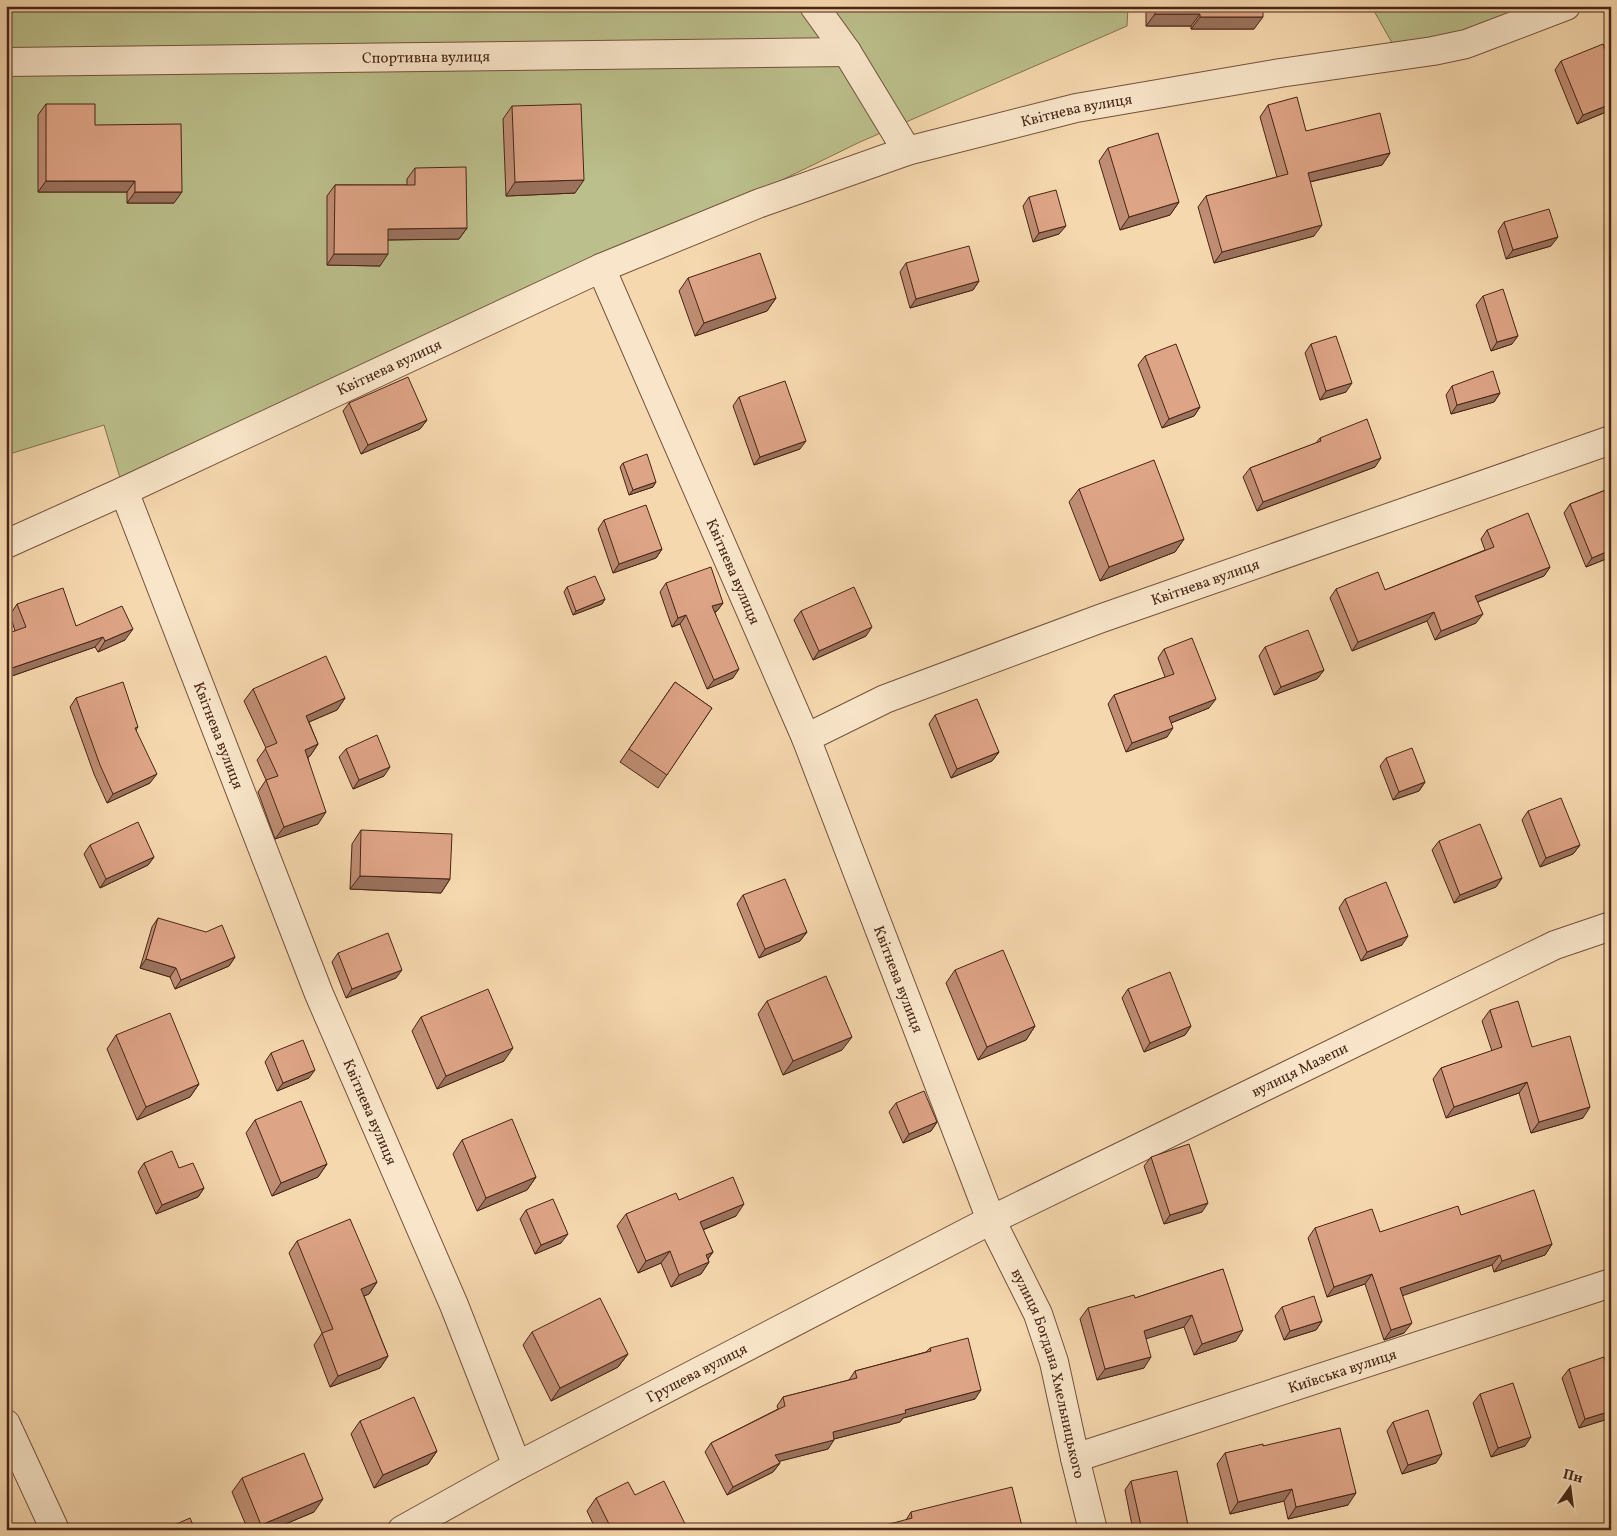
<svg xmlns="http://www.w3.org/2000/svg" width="1617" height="1536" font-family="Vollkorn,serif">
  <rect width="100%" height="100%" fill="#f6d8ae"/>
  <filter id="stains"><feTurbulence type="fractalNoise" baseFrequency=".004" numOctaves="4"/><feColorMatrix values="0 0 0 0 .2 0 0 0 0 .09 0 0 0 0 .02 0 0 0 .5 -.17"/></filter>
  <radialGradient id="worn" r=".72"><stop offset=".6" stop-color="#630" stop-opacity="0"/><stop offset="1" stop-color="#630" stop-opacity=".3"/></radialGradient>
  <g fill="#bbbf8b" stroke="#827250">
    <polygon points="6,6 1128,6 1127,26 860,142 601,268 124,491 104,425 6,455"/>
    <polygon points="1346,6 1566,6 1400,57 1374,11"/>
  </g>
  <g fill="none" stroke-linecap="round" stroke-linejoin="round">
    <defs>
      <g id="minor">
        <polyline points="814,6 847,52 907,151"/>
        <path id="s1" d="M6,62l841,-10"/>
        <path id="s2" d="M601,268l205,470 185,482 47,94 16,48 21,96 18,72"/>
        <path id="s3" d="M124,491l195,503 135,311 63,161"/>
        <path id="s4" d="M6,544l118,-53 477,-223 159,-65 147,-52 169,-43 204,-35 153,-22 33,-7 100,-38"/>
        <path id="s5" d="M806,738l79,-39 217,-81 509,-178"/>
        <polyline points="6,1424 55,1530"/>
        <path id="s6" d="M1075,1458l536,-175"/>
        <path id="s7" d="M402,1530l115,-64 474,-246 564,-275 56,-19"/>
      </g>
    </defs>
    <use href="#minor" stroke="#74523c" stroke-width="30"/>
    <use href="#minor" stroke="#f9e6ca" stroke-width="28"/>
  </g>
  <g fill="#bf8d73" stroke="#482516">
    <polygon points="1146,6 1263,6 1254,29 1191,29 1191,26 1146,26"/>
    <polygon points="1561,61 1611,110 1577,124 1555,70"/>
    <polygon points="46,104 95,125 174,203 127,203 127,192 38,192 38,115"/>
    <polygon points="1268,105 1306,131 1390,153 1382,165 1310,182 1314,236 1214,263 1198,207 1206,196 1277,177 1260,117"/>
    <polygon points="512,106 575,193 506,196 503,119"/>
    <polygon points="1108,148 1179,202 1170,215 1120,230 1099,161"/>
    <polygon points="415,168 467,228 459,239 388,240 380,266 327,265 327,196 335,185 407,185 407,179"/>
    <polygon points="1029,197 1059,234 1033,242 1023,206"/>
    <polygon points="1504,222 1551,246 1506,259 1498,231"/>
    <polygon points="906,263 979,281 973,290 910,308 900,272"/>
    <polygon points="688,278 776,298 767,311 695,336 679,291"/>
    <polygon points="1483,296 1512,344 1491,351 1476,305"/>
    <polygon points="1311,344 1346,392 1320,400 1305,353"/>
    <polygon points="1145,356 1200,407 1194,416 1162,428 1138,365"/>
    <polygon points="1452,386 1500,393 1494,402 1451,414 1446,395"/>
    <polygon points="739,397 800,449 754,465 733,406"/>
    <polygon points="349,403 427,420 420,429 361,454 343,411"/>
    <polygon points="1320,438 1375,467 1257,511 1243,477 1250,468 1316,443"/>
    <polygon points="623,463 653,487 629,495 620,467"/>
    <polygon points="1611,488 1611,557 1586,567 1564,513 1570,504"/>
    <polygon points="1079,489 1184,539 1175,552 1100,581 1069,502"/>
    <polygon points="604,520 662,549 656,558 613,573 598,529"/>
    <polygon points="1487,530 1550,567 1544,576 1478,602 1476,623 1435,640 1427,621 1352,651 1330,598 1336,589 1385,590 1485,550 1481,539"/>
    <polygon points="666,583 723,603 717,611 715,612 733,678 707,689 680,624 672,627 660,592"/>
    <polygon points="567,587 605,599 602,604 573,615 564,592"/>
    <polygon points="17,604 76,626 125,640 98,652 95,647 6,678 6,634 15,631 10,615"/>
    <polygon points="801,611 866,636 813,660 794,620"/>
    <polygon points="1265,647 1324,670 1317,679 1274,695 1259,656"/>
    <polygon points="1164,649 1209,708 1171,723 1167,737 1126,752 1108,704 1114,695 1165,677 1158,658"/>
    <polygon points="675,682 712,708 658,788 620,762"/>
    <polygon points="253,689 345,698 337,710 309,722 318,744 310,756 308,757 318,824 275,839 258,792 266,780 257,760 266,748 244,701"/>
    <polygon points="76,698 138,727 136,730 150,783 107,803 94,774 70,707"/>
    <polygon points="935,715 999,752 992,761 951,778 929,724"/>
    <polygon points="346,749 384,776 353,789 339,757"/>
    <polygon points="1386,758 1425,782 1419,791 1393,800 1380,766"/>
    <polygon points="1528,811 1580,845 1573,854 1540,867 1522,820"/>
    <polygon points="361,830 450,879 441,893 350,889 352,844"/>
    <polygon points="1439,841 1502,878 1496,887 1454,903 1432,850"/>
    <polygon points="90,845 154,857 148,865 100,888 84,854"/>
    <polygon points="743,895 807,932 800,941 759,958 737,904"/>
    <polygon points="1345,899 1402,945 1361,961 1339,908"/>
    <polygon points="158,918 235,957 229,966 175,989 170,977 140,968 152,927"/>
    <polygon points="338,953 396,978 346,998 332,962"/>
    <polygon points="955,970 1035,1026 1026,1040 978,1060 946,983"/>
    <polygon points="1128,989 1191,1026 1185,1035 1144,1052 1122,998"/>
    <polygon points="767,1001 842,1050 783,1075 758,1014"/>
    <polygon points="1490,1010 1532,1047 1583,1118 1531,1133 1519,1093 1446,1118 1433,1079 1441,1068 1492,1051 1482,1021"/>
    <polygon points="421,1017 504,1061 437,1089 412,1031"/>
    <polygon points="116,1035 199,1084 190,1097 137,1120 107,1049"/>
    <polygon points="271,1053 309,1078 277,1091 265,1062"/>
    <polygon points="896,1103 937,1122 931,1131 903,1143 889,1112"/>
    <polygon points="255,1120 327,1164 318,1177 272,1196 246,1133"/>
    <polygon points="462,1140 536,1177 527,1190 477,1211 453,1154"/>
    <polygon points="1151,1157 1202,1212 1164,1224 1144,1166"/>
    <polygon points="144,1163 179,1168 204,1188 198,1197 156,1214 138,1172"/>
    <polygon points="679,1200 736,1216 703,1230 713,1252 708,1259 709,1262 701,1274 671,1287 661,1263 638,1273 617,1226 626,1214"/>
    <polygon points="526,1210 561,1243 535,1254 520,1219"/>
    <polygon points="1461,1215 1552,1244 1545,1255 1494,1272 1492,1265 1402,1295 1404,1333 1384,1340 1365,1284 1327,1297 1308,1238 1315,1228 1380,1232"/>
    <polygon points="297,1241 377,1282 369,1294 364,1296 388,1356 380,1368 330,1387 314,1345 322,1333 289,1253"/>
    <polygon points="1223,1269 1236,1341 1194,1355 1184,1327 1146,1338 1144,1368 1097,1380 1080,1319 1088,1308 1135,1298"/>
    <polygon points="1282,1307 1322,1321 1316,1330 1284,1340 1275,1316"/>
    <polygon points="532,1332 628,1354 618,1367 551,1401 523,1345"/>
    <polygon points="930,1348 975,1399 903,1418 900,1422 834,1439 828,1449 779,1461 780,1463 773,1472 727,1495 705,1452 711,1443 778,1409 777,1406 783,1397 849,1380 855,1371 926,1352"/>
    <polygon points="1569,1369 1611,1378 1611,1418 1579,1428 1562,1378"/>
    <polygon points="1480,1394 1525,1446 1491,1457 1473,1403"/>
    <polygon points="360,1421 437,1451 428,1464 374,1488 351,1434"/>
    <polygon points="1393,1422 1436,1463 1402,1474 1387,1431"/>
    <polygon points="1263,1446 1348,1505 1288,1519 1284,1501 1230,1514 1217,1464 1225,1453"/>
    <polygon points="242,1478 314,1512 271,1530 248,1530 232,1492"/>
    <polygon points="1131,1481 1189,1530 1133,1530 1125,1490"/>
    <polygon points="635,1495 688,1530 596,1530 587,1511 596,1498"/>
    <polygon points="911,1512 1023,1530 906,1520"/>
  </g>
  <g fill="#9b735e" stroke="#482516">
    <polygon points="1351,6 1393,6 1350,7"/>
    <polygon points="1155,14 1200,14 1191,26 1146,26"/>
    <polygon points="1200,17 1263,17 1254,29 1191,29"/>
    <polygon points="1611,104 1611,110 1577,124 1583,115"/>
    <polygon points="1390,153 1382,165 1300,184 1308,173"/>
    <polygon points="584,180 575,193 506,196 515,182"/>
    <polygon points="46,181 135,181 127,192 38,192"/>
    <polygon points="135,192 182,192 174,203 127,203"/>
    <polygon points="1179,202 1170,215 1120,230 1129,217"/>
    <polygon points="1322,225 1314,236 1214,263 1222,252"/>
    <polygon points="1066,226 1059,234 1033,242 1039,233"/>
    <polygon points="467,228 459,239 380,240 388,229"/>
    <polygon points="1558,237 1551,246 1506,259 1513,250"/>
    <polygon points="334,254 388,254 380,266 327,265"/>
    <polygon points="979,281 973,290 910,308 916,299"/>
    <polygon points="776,298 767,311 695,336 704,323"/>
    <polygon points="1518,336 1512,344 1491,351 1497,342"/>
    <polygon points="1352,383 1346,392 1320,400 1326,391"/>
    <polygon points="1500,393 1494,402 1451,414 1457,405"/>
    <polygon points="1200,407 1194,416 1162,428 1169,419"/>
    <polygon points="427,420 420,429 361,454 368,445"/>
    <polygon points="806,441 800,449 754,465 760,457"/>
    <polygon points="1381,458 1375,467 1257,511 1263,502"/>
    <polygon points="656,482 653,487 629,495 633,490"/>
    <polygon points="1184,539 1175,552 1100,581 1109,567"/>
    <polygon points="662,549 656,558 613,573 619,564"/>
    <polygon points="1611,550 1611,557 1586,567 1592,558"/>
    <polygon points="1550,567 1544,576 1469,605 1475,596"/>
    <polygon points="605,599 602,604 573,615 576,611"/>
    <polygon points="723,603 717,611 706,615 712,606"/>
    <polygon points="1434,612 1427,621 1352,651 1358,642"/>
    <polygon points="1483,614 1476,623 1435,640 1441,631"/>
    <polygon points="686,615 680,624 672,627 678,618"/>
    <polygon points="872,627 866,636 813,660 819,651"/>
    <polygon points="133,629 125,640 98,652 105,641"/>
    <polygon points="103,637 95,647 6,678 6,670"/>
    <polygon points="739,669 733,678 707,689 714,680"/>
    <polygon points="1324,670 1317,679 1274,695 1281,687"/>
    <polygon points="345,698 337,710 297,727 306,716"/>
    <polygon points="1216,699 1209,708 1163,726 1169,717"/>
    <polygon points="12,707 6,715 6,709"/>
    <polygon points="1173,728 1167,737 1126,752 1132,743"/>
    <polygon points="318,744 310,756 297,762 305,750"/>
    <polygon points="999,752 992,761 951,778 957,769"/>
    <polygon points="390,767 384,776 353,789 359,780"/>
    <polygon points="157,774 150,783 107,803 113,794"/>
    <polygon points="1425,782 1419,791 1393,800 1399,792"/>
    <polygon points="326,812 318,824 275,839 284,827"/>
    <polygon points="1580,845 1573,854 1540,867 1546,858"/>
    <polygon points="154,857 148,865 100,888 106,879"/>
    <polygon points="360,876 450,879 441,893 350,889"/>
    <polygon points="1502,878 1496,887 1454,903 1460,895"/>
    <polygon points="807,932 800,941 759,958 765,949"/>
    <polygon points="1408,936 1402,945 1361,961 1367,952"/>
    <polygon points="235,957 229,966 175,989 181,980"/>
    <polygon points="146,959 176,968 170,977 140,968"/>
    <polygon points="402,970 396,978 346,998 352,989"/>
    <polygon points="1035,1026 1026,1040 978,1060 987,1047"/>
    <polygon points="1191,1026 1185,1035 1144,1052 1150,1043"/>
    <polygon points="852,1037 842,1050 783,1075 793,1061"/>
    <polygon points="513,1048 504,1061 437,1089 446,1076"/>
    <polygon points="315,1070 309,1078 277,1091 283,1083"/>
    <polygon points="1527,1082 1519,1093 1446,1118 1454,1107"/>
    <polygon points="199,1084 190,1097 137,1120 146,1107"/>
    <polygon points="1590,1107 1583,1118 1531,1133 1539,1122"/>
    <polygon points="937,1122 931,1131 903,1143 909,1134"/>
    <polygon points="327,1164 318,1177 272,1196 281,1183"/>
    <polygon points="536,1177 527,1190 477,1211 486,1198"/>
    <polygon points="204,1188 198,1197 156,1214 162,1205"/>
    <polygon points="1208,1203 1202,1212 1164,1224 1170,1215"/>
    <polygon points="744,1204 736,1216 692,1234 700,1222"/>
    <polygon points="568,1234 561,1243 535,1254 541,1245"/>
    <polygon points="1552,1244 1545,1255 1494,1272 1502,1261"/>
    <polygon points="670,1251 661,1263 638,1273 646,1261"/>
    <polygon points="713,1252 704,1264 709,1262 701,1274 671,1287 679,1275 706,1255"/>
    <polygon points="1500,1255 1492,1265 1393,1299 1400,1288"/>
    <polygon points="1372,1274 1365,1284 1327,1297 1334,1287"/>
    <polygon points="377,1282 369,1294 353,1300 361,1289"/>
    <polygon points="1192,1315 1184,1327 1136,1342 1144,1331"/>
    <polygon points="1322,1321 1316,1330 1284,1340 1290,1331"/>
    <polygon points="1412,1323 1404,1333 1384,1340 1391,1330"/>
    <polygon points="1243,1330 1236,1341 1194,1355 1202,1344"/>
    <polygon points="628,1354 618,1367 551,1401 560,1388"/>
    <polygon points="388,1356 380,1368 330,1387 338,1376"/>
    <polygon points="1151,1357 1144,1368 1097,1380 1105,1369"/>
    <polygon points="981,1390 975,1399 903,1418 900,1422 826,1441 833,1432 905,1410"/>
    <polygon points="1611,1411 1611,1418 1579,1428 1585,1419"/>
    <polygon points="1531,1437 1525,1446 1491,1457 1498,1448"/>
    <polygon points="834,1440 828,1449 769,1464 775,1455"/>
    <polygon points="437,1451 428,1464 374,1488 383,1475"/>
    <polygon points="1442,1454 1436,1463 1402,1474 1408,1465"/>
    <polygon points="780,1463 773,1472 727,1495 733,1487"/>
    <polygon points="1292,1489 1284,1501 1230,1514 1238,1502"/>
    <polygon points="1356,1493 1348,1505 1288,1519 1296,1507"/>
    <polygon points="323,1499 314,1512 271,1530 257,1530 261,1525"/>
  </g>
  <g fill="#dea486" stroke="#482516">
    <polygon points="1155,6 1263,6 1263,17 1200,17 1200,14 1155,14"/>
    <polygon points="1603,44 1611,64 1611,104 1583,115 1561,61"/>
    <polygon points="1297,97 1306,131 1380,113 1390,153 1308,173 1322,225 1222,252 1206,196 1288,174 1268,105"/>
    <polygon points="46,104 95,104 95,125 181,124 182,192 135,192 135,181 46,181"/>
    <polygon points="581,104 584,180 515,182 512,106"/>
    <polygon points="1158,133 1179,202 1129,217 1108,148"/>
    <polygon points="466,167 467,228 388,229 388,254 334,254 335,185 415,185 415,168"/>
    <polygon points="1056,190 1066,226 1039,233 1029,197"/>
    <polygon points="1549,209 1558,237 1513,250 1504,222"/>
    <polygon points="969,246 979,281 916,299 906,263"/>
    <polygon points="760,253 776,298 704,323 688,278"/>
    <polygon points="1503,289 1518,336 1497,342 1483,296"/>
    <polygon points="1336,336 1352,383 1326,391 1311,344"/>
    <polygon points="1176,344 1200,407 1169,419 1145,356"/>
    <polygon points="1493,371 1500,393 1457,405 1452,386"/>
    <polygon points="408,377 427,420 368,445 349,403"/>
    <polygon points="785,381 806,441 760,457 739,397"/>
    <polygon points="1367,419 1381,458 1263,502 1250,468 1321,441 1320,438"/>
    <polygon points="647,454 656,482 633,490 623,463"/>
    <polygon points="1154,460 1184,539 1109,567 1079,489"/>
    <polygon points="1611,488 1611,550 1592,558 1570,504"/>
    <polygon points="646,505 662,549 619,564 604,520"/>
    <polygon points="1528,513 1550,567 1475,596 1483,614 1441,631 1434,612 1358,642 1336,589 1378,572 1385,590 1494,547 1487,530"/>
    <polygon points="711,567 723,603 712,606 739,669 714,680 686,615 678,618 666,583"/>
    <polygon points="595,576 605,599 576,611 567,587"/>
    <polygon points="854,587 872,627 819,651 801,611"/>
    <polygon points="63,588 76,626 122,606 133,629 105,641 103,637 6,670 6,634 26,627 17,604"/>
    <polygon points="1308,630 1324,670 1281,687 1265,647"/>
    <polygon points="1192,638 1216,699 1169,717 1173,728 1132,743 1114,695 1174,674 1164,649"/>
    <polygon points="326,656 345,698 306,716 318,744 305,750 326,812 284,827 266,780 278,776 265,748 277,743 253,689"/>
    <polygon points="123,682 138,727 135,728 157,774 113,794 100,765 76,698"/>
    <polygon points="675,682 712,708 667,775 629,749"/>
    <polygon points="6,691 12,707 6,709"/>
    <polygon points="977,699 999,752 957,769 935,715"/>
    <polygon points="377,735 390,767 359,780 346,749"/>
    <polygon points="1412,748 1425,782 1399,792 1386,758"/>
    <polygon points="1561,798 1580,845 1546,858 1528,811"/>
    <polygon points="138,822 154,857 106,879 90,845"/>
    <polygon points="1480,824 1502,878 1460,895 1439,841"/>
    <polygon points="361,830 452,834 450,879 360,876"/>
    <polygon points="785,879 807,932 765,949 743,895"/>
    <polygon points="1386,882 1408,936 1367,952 1345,899"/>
    <polygon points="158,918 206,932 222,925 235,957 181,980 176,968 146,959"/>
    <polygon points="388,933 402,970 352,989 338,953"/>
    <polygon points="1003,950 1035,1026 987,1047 955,970"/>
    <polygon points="1170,972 1191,1026 1150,1043 1128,989"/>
    <polygon points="826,976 852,1037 793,1061 767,1001"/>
    <polygon points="488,989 513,1048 446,1076 421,1017"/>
    <polygon points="1518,1001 1532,1047 1570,1036 1590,1107 1539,1122 1527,1082 1454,1107 1441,1068 1502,1047 1490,1010"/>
    <polygon points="170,1013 199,1084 146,1107 116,1035"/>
    <polygon points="303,1040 315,1070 283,1083 271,1053"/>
    <polygon points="924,1091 937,1122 909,1134 896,1103"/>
    <polygon points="301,1101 327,1164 281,1183 255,1120"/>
    <polygon points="512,1119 536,1177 486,1198 462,1140"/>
    <polygon points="1189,1144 1208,1203 1170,1215 1151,1157"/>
    <polygon points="172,1151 179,1168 193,1163 204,1188 162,1205 144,1163"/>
    <polygon points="733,1177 744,1204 700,1222 713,1252 706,1255 709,1262 679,1275 670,1251 646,1261 626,1214 676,1193 679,1200"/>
    <polygon points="1534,1190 1552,1244 1502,1261 1500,1255 1400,1288 1412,1323 1391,1330 1372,1274 1334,1287 1315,1228 1372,1209 1380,1232 1458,1206 1461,1215"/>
    <polygon points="553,1199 568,1234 541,1245 526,1210"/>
    <polygon points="350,1219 377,1282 361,1289 388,1356 338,1376 322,1333 333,1329 297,1241"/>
    <polygon points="1223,1269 1243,1330 1202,1344 1192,1315 1144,1331 1151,1357 1105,1369 1088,1308 1134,1295 1135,1298"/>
    <polygon points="1314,1296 1322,1321 1290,1331 1282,1307"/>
    <polygon points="600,1298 628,1354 560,1388 532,1332"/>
    <polygon points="968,1338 981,1390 905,1410 906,1413 833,1432 834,1440 775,1455 780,1463 733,1487 711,1443 785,1406 783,1397 857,1378 855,1371 931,1351 930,1348"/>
    <polygon points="1604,1357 1611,1378 1611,1411 1585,1419 1569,1369"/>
    <polygon points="1513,1383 1531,1437 1498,1448 1480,1394"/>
    <polygon points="414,1397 437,1451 383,1475 360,1421"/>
    <polygon points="1428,1410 1442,1454 1408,1465 1393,1422"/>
    <polygon points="1340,1428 1356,1493 1296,1507 1292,1489 1238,1502 1225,1453 1263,1444 1263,1446"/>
    <polygon points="304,1453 323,1499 261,1525 242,1478"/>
    <polygon points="1177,1471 1189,1530 1142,1530 1131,1481"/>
    <polygon points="664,1481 688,1530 612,1530 596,1498 628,1482 635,1495"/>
    <polygon points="1012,1487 1023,1530 867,1530 912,1518 911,1512"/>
    <polygon points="190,1518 195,1530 163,1530"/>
  </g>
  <g text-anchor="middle" stroke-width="5" stroke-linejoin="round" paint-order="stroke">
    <g font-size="15" fill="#482516" stroke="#f9e6ca">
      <text dy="5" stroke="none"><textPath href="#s1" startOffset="420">Спортивна вулиця</textPath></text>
      <text dy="5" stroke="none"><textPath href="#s4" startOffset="1158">Квітнева вулиця</textPath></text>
      <text dy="5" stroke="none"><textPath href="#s4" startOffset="422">Квітнева вулиця</textPath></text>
      <text dy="5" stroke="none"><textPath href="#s2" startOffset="331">Квітнева вулиця</textPath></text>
      <text dy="5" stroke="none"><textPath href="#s5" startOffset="429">Квітнева вулиця</textPath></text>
      <text dy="5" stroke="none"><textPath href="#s3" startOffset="262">Квітнева вулиця</textPath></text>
      <text dy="5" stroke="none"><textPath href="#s2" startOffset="771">Квітнева вулиця</textPath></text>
      <text dy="5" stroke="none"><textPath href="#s7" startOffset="1009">вулиця Мазепи</textPath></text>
      <text dy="5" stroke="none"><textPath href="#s3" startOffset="668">Квітнева вулиця</textPath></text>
      <text dy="5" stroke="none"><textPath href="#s6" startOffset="281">Київська вулиця</textPath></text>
      <text dy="5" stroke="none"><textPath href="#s7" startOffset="334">Грушева вулиця</textPath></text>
      <text dy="5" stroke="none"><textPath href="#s2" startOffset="1194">вулиця Богдана Хмельницького</textPath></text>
    </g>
  </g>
  <rect width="1617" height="1536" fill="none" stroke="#f6d8ae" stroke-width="25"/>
  <rect x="8" y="8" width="1602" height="1521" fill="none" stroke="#482516" stroke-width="2.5"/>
  <rect x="12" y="12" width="1592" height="1511" fill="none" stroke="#482516"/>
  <g transform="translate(1570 1488) rotate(14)" stroke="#f9e6ca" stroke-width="4" paint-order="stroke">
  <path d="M0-4L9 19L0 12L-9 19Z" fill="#482516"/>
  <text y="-8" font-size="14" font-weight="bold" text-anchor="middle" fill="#482516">Пн</text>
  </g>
  <rect width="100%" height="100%" filter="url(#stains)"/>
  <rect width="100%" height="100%" fill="url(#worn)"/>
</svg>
